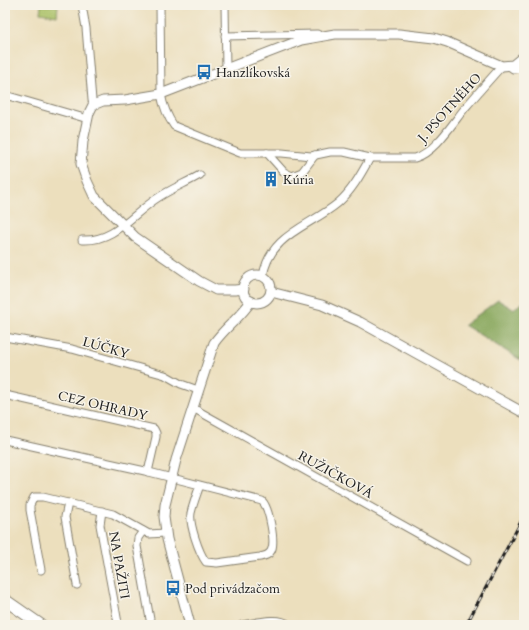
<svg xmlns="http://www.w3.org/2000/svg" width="529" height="630" font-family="Cardo,serif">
  <rect width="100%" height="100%" fill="#f7f3e8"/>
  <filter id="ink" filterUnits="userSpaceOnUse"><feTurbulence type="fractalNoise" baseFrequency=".025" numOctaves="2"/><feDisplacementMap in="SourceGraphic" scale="8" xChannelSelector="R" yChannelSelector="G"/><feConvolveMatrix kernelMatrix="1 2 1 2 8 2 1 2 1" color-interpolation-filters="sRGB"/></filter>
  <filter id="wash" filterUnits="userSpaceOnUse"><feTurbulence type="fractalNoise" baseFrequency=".012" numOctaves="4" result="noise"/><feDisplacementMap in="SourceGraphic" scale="16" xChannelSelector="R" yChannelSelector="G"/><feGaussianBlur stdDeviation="0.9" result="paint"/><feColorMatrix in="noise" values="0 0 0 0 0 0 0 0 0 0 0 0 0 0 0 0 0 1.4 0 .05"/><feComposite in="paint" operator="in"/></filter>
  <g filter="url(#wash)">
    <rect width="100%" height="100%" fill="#ecdfbd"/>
    <polygon fill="#a9c065" stroke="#626e40" points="41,5 58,5 57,16 40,13"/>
    <polygon fill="#86a65a" stroke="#51613b" points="498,300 513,309 524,302 524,362 464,325"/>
  </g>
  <g filter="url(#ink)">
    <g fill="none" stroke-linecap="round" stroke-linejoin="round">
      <defs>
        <g id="minor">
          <polyline points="82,5 86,28 92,100 93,105"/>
          <path d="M160,5l1,89c2,11 6,22 13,32l66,27h42l29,3 19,-4h14l26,6h45c20,-6 37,-34 50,-50 12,-14 24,-28 37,-42"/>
          <polyline points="225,5 226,69"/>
          <polyline points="225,36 317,34"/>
          <polyline points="509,66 513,69 524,68"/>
          <polyline points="5,95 88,119"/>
          <polyline points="267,153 284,172 292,176 302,172 315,155"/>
          <path d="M82,240c33,2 51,-27 77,-43 12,-8 27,-14 41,-22"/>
          <path d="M263,276c7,-42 46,-49 75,-73 14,-12 23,-29 32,-45"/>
          <polyline points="5,337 72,349 165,375 181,384 198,390"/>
          <polyline points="5,395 154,429 156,433 156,437 148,472"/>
          <polyline points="193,408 467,561"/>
          <path d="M5,440l140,31 117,30c7,6 14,42 9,50 -2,4 -6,5 -11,6l-43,6 -11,-1c-7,-9 -17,-38 -15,-49 2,-9 6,-19 9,-28"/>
          <polyline points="68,503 65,517 77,585"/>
          <polyline points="102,511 100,525 118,623"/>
          <polyline points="143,531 138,538 137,546 151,625"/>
          <polyline points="41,570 30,510 30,505 34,497 43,497 113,514 149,534 165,533"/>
          <path d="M242,625c13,-2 37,-9 47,0"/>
        </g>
        <g id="tertiary">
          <circle cx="257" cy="289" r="14"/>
          <polyline points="244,289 235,290 216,290 199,281 135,237 94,196 87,181 81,164 83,141 89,113 93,105 103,101 125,100 161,94 301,40 335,34 399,34 434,38 447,42 502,66 513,65 524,56"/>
          <polyline points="271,292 322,305 360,322 524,413"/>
          <path d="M190,625l-23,-86 -3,-22 1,-12 11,-45 38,-117c11,-16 27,-26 37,-42"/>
        </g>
        <polyline id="primary" points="5,600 41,625"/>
      </defs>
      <use href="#minor" stroke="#847e6c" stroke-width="9"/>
      <use href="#tertiary" stroke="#847e6c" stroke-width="11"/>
      <use href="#primary" stroke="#847e6c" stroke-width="13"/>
      <use href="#minor" stroke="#fff" stroke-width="7"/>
      <use href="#tertiary" stroke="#fff" stroke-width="9"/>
      <use href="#primary" stroke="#fff" stroke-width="11"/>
      <defs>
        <polyline id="rail" points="466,625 524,516"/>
      </defs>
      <use href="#rail" stroke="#1c1c1c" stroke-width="3"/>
      <use href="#rail" stroke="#f7f3e8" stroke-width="1.5" stroke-dasharray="4.5" stroke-linecap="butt"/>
    </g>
  </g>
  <defs>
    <symbol id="bus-bare" viewBox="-9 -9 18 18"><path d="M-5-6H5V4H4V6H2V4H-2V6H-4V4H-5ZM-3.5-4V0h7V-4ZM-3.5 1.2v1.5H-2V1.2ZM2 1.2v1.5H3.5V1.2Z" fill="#1f6fb2" stroke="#f7f3e8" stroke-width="2.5" paint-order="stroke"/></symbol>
    <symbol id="building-bare" viewBox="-9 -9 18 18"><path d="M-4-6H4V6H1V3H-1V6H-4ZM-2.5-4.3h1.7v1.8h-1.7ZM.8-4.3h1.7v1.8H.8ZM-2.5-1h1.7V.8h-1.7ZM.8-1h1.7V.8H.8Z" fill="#1f6fb2" stroke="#f7f3e8" stroke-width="2.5" paint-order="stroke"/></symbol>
  </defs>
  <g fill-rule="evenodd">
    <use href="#bus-bare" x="193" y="61" width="22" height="22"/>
    <use href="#building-bare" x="260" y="168" width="22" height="22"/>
    <use href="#bus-bare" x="162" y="577" width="22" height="22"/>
  </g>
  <g text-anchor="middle" stroke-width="3" stroke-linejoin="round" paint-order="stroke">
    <g font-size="13" fill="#1c1c1c" stroke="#f7f3e8" text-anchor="start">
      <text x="216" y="77">Hanzlíkovská</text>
      <text x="283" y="184">Kúria</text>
      <text x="185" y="593">Pod privádzačom</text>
    </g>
    <g font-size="13" fill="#1c1c1c" stroke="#f7f3e8">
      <text transform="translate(449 107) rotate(-48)" y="5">J. PSOTNÉHO</text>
      <text transform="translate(106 347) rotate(16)" y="5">LÚČKY</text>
      <text transform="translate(103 405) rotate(13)" y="5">CEZ OHRADY</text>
      <text transform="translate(336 474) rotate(29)" y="5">RUŽIČKOVÁ</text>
      <text transform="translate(120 565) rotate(80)" y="5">NA PAŽITI</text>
    </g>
  </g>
  <rect width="529" height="630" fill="none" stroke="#f7f3e8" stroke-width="20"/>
</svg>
